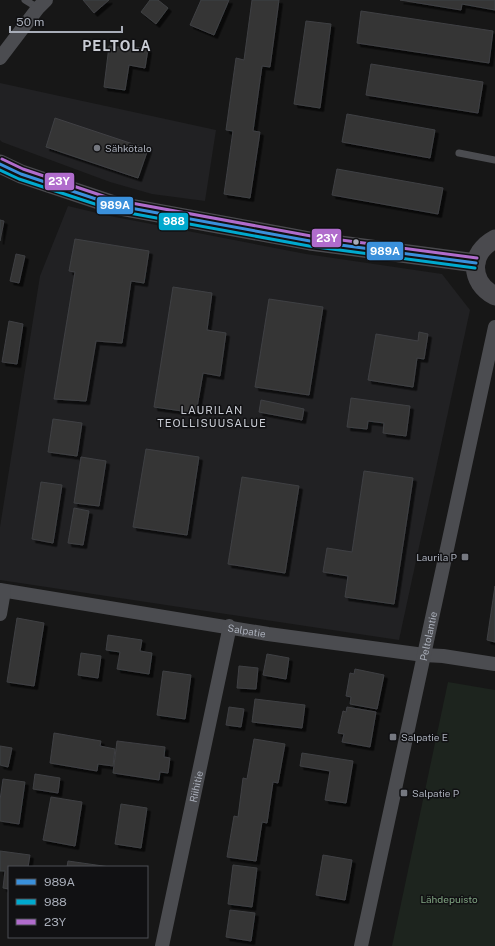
<svg xmlns="http://www.w3.org/2000/svg" width="495" height="946" font-family="'Public Sans',sans-serif">
  <defs>
    <filter id="shadow"><feDropShadow dx="3.5" dy="3.5" stdDeviation="0" flood-color="#0009"/></filter>
  </defs>
  <rect width="100%" height="100%" fill="#171717"/>
  <g fill="#212123">
    <polygon points="0,83 216,130 205,201 152,194 110,182 2,142 0,140"/>
    <polygon points="68,206 110,216 306,254 442,274 470,310 399,640 0,580 0,527 40,276"/>
  </g>
  <polygon fill="#1d241e" points="448,682 495,690 495,946 392,946"/>
  <g fill="#353536" stroke="#3f4043" filter="url(#shadow)">
    <polygon points="83,0 109,0 94,13"/>
    <polygon points="150,0 158,0 168,8 156,24 141,12"/>
    <polygon points="201,0 229,0 214,35 190,25"/>
    <polygon points="252,0 279,0 270,67 262,66 253,131 260,132 250,198 224,194 233,131 226,130 236,58 244,60"/>
    <polygon points="400,0 495,0 495,10 462,4 461,10"/>
    <polygon points="361,11 493,31 489,63 357,43"/>
    <polygon points="306,21 331,24 320,108 294,104"/>
    <polygon points="109,46 126,48 126,46 148,49 145,68 129,65 125,90 104,87"/>
    <polygon points="371,64 483,82 478,113 366,95"/>
    <polygon points="347,114 435,130 430,158 342,142"/>
    <polygon points="55,118 148,149 138,178 46,147"/>
    <polygon points="337,169 443,188 438,214 332,195"/>
    <polygon points="0,220 4,221 0,241"/>
    <polygon points="75,239 149,251 144,283 131,281 122,343 96,341 86,401 54,399 75,272 69,271"/>
    <polygon points="16,254 25,256 19,283 10,281"/>
    <polygon points="173,287 212,293 207,330 226,333 220,376 203,373 196,413 154,407"/>
    <polygon points="269,299 323,307 309,395 255,387"/>
    <polygon points="9,321 23,324 17,364 2,362"/>
    <polygon points="419,332 428,334 424,359 417,358 413,387 368,380 376,334 418,341"/>
    <polygon points="351,398 410,406 406,436 383,433 384,423 368,421 367,429 347,427"/>
    <polygon points="261,400 304,409 302,420 259,412"/>
    <polygon points="53,419 82,423 77,456 48,452"/>
    <polygon points="146,449 199,457 187,535 133,527"/>
    <polygon points="81,457 106,461 99,506 74,503"/>
    <polygon points="364,471 413,478 394,604 345,597 348,576 323,572 327,548 352,552"/>
    <polygon points="242,477 299,486 285,573 228,564"/>
    <polygon points="41,482 62,485 53,543 32,539"/>
    <polygon points="74,508 89,511 83,545 68,543"/>
    <polygon points="495,586 495,642 487,640"/>
    <polygon points="17,618 44,623 34,686 7,682"/>
    <polygon points="108,635 142,640 140,651 152,653 149,674 117,669 120,652 106,650"/>
    <polygon points="81,653 101,656 98,678 78,675"/>
    <polygon points="267,654 289,658 286,679 263,675"/>
    <polygon points="239,666 258,668 256,689 237,688"/>
    <polygon points="355,669 384,675 377,709 350,704 351,697 346,696 350,673 354,674"/>
    <polygon points="163,671 191,675 185,719 157,715"/>
    <polygon points="255,699 305,705 302,728 252,722"/>
    <polygon points="229,707 244,709 241,727 226,725"/>
    <polygon points="347,707 376,712 370,747 342,742 344,734 338,733 343,711 346,712"/>
    <polygon points="54,733 101,741 100,746 115,749 113,766 98,764 97,771 50,763"/>
    <polygon points="254,739 285,744 278,783 273,782 267,823 262,822 256,861 227,857 234,816 238,817 243,778 247,779"/>
    <polygon points="117,741 165,747 164,757 170,758 168,773 160,772 159,780 113,773"/>
    <polygon points="0,746 12,748 8,767 0,765"/>
    <polygon points="302,753 353,761 346,803 325,800 330,771 300,766"/>
    <polygon points="35,774 60,778 58,793 33,789"/>
    <polygon points="3,779 25,782 19,824 0,821 0,800"/>
    <polygon points="51,797 82,802 75,846 43,840"/>
    <polygon points="121,804 147,808 141,848 115,844"/>
    <polygon points="0,851 30,855 28,867 9,867 9,889 3,888 5,871 0,871"/>
    <polygon points="323,855 352,860 345,900 316,895"/>
    <polygon points="68,861 110,867 67,867"/>
    <polygon points="233,865 257,868 252,907 228,904"/>
    <polygon points="230,910 255,913 251,941 226,937"/>
  </g>
  <g fill="none" stroke-linecap="round" stroke-linejoin="round">
    <g stroke="#4b4c50" stroke-width="7">
      <polyline points="25,0 38,8"/>
      <polyline points="459,153 495,160"/>
    </g>
    <g stroke="#4b4c50" stroke-width="14">
      <polyline points="0,58 38,8 46,0"/>
      <path id="s1" d="M0,590l268,44 156,21 19,1 52,8"/>
      <polyline points="0,614 4,591"/>
      <path id="s2" d="M162,946l66,-311 1,-9"/>
      <path id="s3" d="M361,946l134,-619"/>
    </g>
    <g stroke="#4a4a4e" stroke-width="19">
      <polyline points="0,164 21,174 114,205 310,241 476,263"/>
      <path d="M495,239c-26,14 -26,43 0,57"/>
    </g>
    <defs>
      <polyline id="bus-1" points="0,164 21,174 114,205 310,241 476,263"/>
      <polyline id="bus-2" points="0,170 19,179 113,210 309,246 475,268"/>
      <polyline id="bus-3" points="2,159 23,169 115,200 311,236 477,258"/>
    </defs>
    <use href="#bus-1" stroke="#111113" stroke-width="6"/>
    <use href="#bus-2" stroke="#111113" stroke-width="6"/>
    <use href="#bus-3" stroke="#111113" stroke-width="6"/>
    <use href="#bus-1" stroke="#3a90db" stroke-width="3"/>
    <use href="#bus-2" stroke="#00a9ce" stroke-width="3"/>
    <use href="#bus-3" stroke="#b06ccc" stroke-width="3"/>
  </g>
  <g fill="#757880" stroke="#111113" stroke-width="1.5">
    <circle cx="97" cy="148" r="4"/>
    <rect x="461" y="553" width="8" height="8" rx="2"/>
    <rect x="389" y="733" width="8" height="8" rx="2"/>
    <rect x="400" y="789" width="8" height="8" rx="2"/>
  </g>
  <circle fill="#a8adb8" stroke="#111113" stroke-width="1.5" cx="356" cy="242" r="3.5"/>
  <g text-anchor="middle" stroke-width="3" stroke-linejoin="round" paint-order="stroke">
    <g font-size="10" fill="#a8adb8" stroke="#111113" text-anchor="start">
      <text x="105" y="152">Sähkötalo</text>
      <text x="457" y="561" text-anchor="end">Laurila P</text>
      <text x="401" y="741">Salpatie E</text>
      <text x="412" y="797">Salpatie P</text>
    </g>
    <g font-size="10" fill="#a8adb8" stroke="#111113">
      <text dy="4" stroke="none"><textPath href="#s1" startOffset="250">Salpatie</textPath></text>
      <text dy="4" stroke="none"><textPath href="#s3" startOffset="317">Peltolantie</textPath></text>
      <text dy="4" stroke="none"><textPath href="#s2" startOffset="163">Riihitie</textPath></text>
    </g>
    <g font-size="10" fill="#7fa381" stroke="#111113">
      <text x="449" y="903">Lähdepuisto</text>
    </g>
    <g font-size="11" letter-spacing="1" fill="#c9ccd4" stroke="#111113">
      <text x="212" y="414">LAURILAN<tspan x="212" dy="13">TEOLLISUUSALUE</tspan></text>
    </g>
    <g font-size="14" font-weight="bold" letter-spacing="1" fill="#c9ccd4" stroke="#111113">
      <text x="117" y="51">PELTOLA</text>
    </g>
  </g>
  <g stroke="#111113" stroke-width="1.5">
    <rect x="44" y="172" width="31" height="19" rx="4" fill="#b06ccc"/>
    <rect x="96" y="196" width="38" height="19" rx="4" fill="#3a90db"/>
    <rect x="158" y="212" width="31" height="19" rx="4" fill="#00a9ce"/>
    <rect x="311" y="228" width="31" height="20" rx="4" fill="#b06ccc"/>
    <rect x="366" y="241" width="38" height="20" rx="4" fill="#3a90db"/>
  </g>
  <g font-size="11" text-anchor="middle" font-weight="bold" fill="#fff">
    <text x="59" y="185">23Y</text>
    <text x="115" y="209">989A</text>
    <text x="174" y="225">988</text>
    <text x="327" y="242">23Y</text>
    <text x="385" y="255">989A</text>
  </g>
  <rect x="8" y="866" width="140" height="72" fill="#111113" stroke="#4d4f55"/>
  <rect x="16" y="879" width="20" height="6" fill="#3a90db" stroke="#4d4f55"/>
  <text x="44" y="886" font-size="12" fill="#a8adb8">989A</text>
  <rect x="16" y="899" width="20" height="6" fill="#00a9ce" stroke="#4d4f55"/>
  <text x="44" y="906" font-size="12" fill="#a8adb8">988</text>
  <rect x="16" y="919" width="20" height="6" fill="#b06ccc" stroke="#4d4f55"/>
  <text x="44" y="926" font-size="12" fill="#a8adb8">23Y</text>
  <path d="M10 26v6h112v-6" fill="none" stroke="#a8adb8" stroke-width="2"/>
  <text x="16" y="26" font-size="12" fill="#a8adb8" stroke="#111113" stroke-width="3" paint-order="stroke">50 m</text>
</svg>
